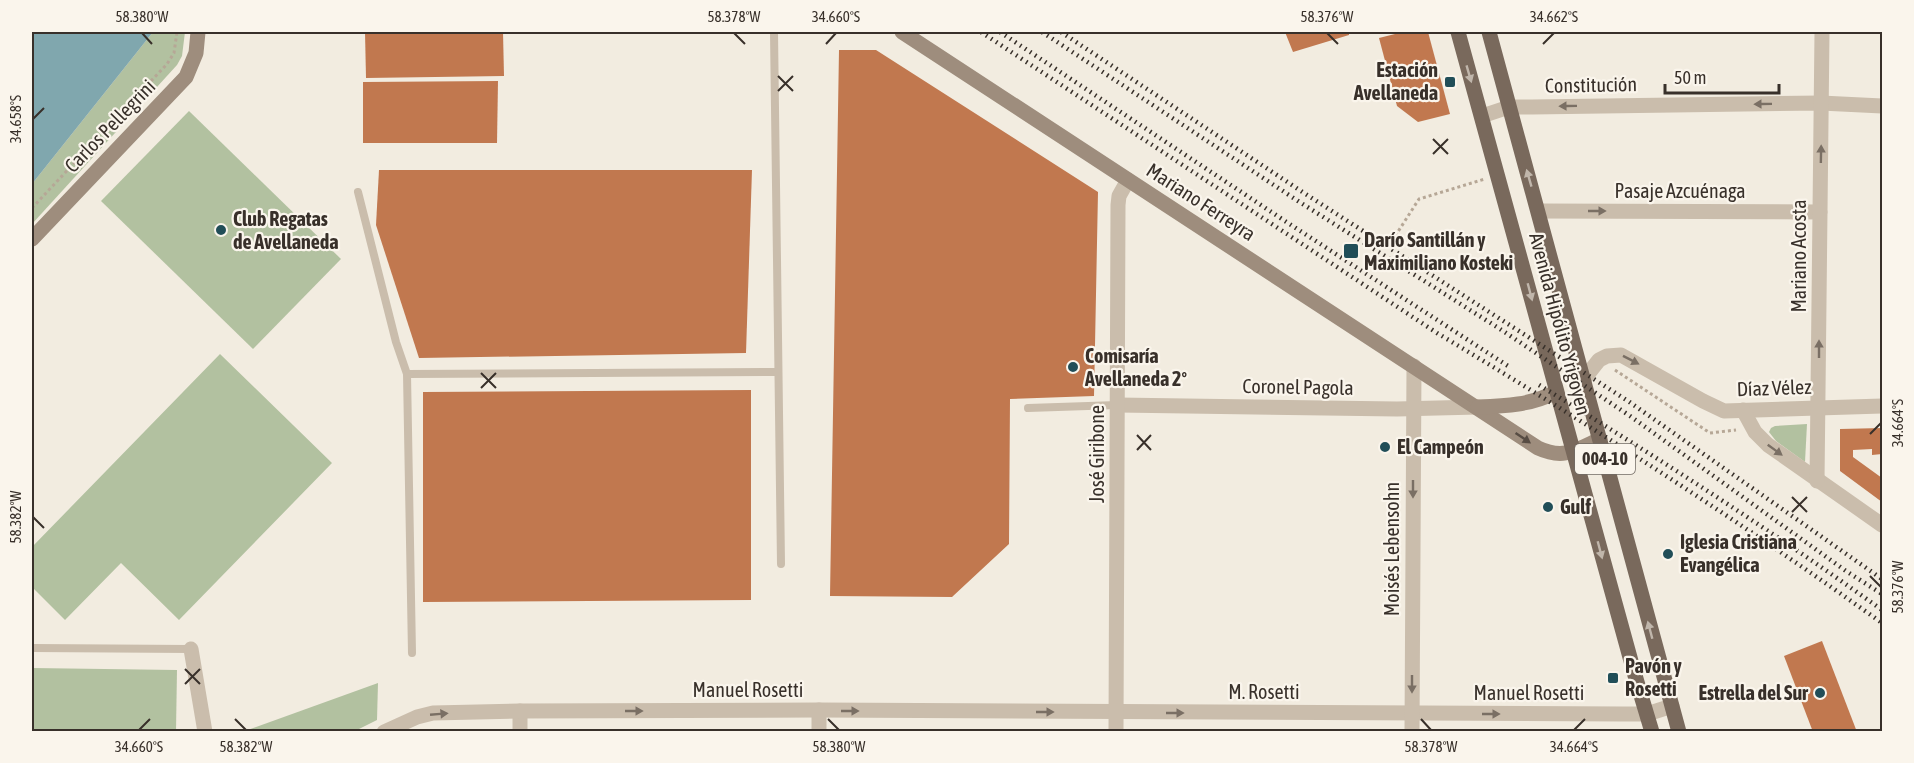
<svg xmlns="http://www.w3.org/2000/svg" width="1914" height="763" font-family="'Asap Condensed',sans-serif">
  <rect width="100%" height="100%" fill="#f2ece0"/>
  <g fill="#b2c1a0">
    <polygon points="153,32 185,32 182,56 177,65 32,224 32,184"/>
    <polygon points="189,111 341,259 253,349 101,201"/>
    <polygon points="220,354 332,463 179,620 121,563 65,620 32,587 32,547"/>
    <polygon points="1807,424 1805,462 1776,441 1769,432 1771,428 1775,426"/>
    <polygon points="32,668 177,670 176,731 32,731"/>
    <polygon points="378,683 377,720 355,731 245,731"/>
  </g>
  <polygon fill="#80a7ae" points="32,32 153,32 32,184"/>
  <g fill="#c1784f">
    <polygon points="365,32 503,32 504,76 366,78"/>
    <polygon points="1285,32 1349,32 1349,35 1293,52"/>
    <polygon points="1403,32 1428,32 1450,114 1418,122 1397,106 1379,38"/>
    <polygon points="839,50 876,50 1098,192 1094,396 1010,399 1009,544 952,597 830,596"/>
    <polygon points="498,81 497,143 363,143 363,82"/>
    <polygon points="379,170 752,170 746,353 419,358 376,225"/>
    <polygon points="751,390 751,600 423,602 423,392"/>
    <polygon points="1882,428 1882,454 1872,455 1872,449 1853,450 1853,457 1882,478 1882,502 1840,471 1840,429"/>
    <polygon points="1822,641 1857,732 1813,732 1784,656"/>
  </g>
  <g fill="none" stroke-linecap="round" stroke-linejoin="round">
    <g stroke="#b6a796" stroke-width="3" stroke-dasharray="3 3" stroke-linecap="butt">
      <polyline points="32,208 167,64 174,53 177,32"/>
      <polyline points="1392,241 1419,199 1485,179"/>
      <polyline points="1615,370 1710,433 1736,430"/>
    </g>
    <g stroke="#cabdac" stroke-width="8">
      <polyline points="774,32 781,564"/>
      <polyline points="358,192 396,342 407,374"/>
      <polyline points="1028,408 1118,405"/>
      <polyline points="32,648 191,649"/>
      <polyline points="412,653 407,374 777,372"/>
    </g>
    <g stroke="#cabdac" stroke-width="15">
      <polyline points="1482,116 1509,107 1532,107 1821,103 1882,106"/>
      <polyline points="1539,211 1820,212"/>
      <polyline points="1584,379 1599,360 1607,356 1621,355 1703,401 1724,411 1882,406"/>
      <polyline points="1118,405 1397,409 1478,407"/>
      <polyline points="1743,410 1755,432 1768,445 1882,525"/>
      <polyline points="1817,481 1822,32"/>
      <polyline points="191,649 205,732"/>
      <polyline points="520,711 520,732"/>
      <polyline points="384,732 417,717 433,713 520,711 819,710 1622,714 1647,714 1672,706"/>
      <polyline points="819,732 819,710"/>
      <polyline points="1116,732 1118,205 1119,196 1128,180"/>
      <polyline points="1412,732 1414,366"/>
    </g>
    <g stroke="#9e8d7d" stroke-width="15">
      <path d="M902,32l636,416c26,12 38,2 62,-9"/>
      <polyline points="32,239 186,77 196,53 198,32"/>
      <path d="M1478,407c28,-1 53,-2 78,-15"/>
    </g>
    <g stroke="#79695c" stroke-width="15">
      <polyline points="1458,32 1634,672 1652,732"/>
      <polyline points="1489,32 1679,732"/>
    </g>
    <g stroke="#38302a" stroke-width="4.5" stroke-dasharray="1.5 4.5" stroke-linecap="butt">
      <path d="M981,32l456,301c152,91 301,187 445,290"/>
      <polyline points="1000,32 1285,221 1508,366"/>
      <polyline points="1042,32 1298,201 1500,329 1630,416 1846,571 1882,594"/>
      <polyline points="1061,32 1304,193 1628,401 1882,579"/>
      <path d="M1539,385c116,71 232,145 343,225"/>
    </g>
  </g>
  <defs><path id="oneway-solid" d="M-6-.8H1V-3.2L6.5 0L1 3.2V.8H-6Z" transform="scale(1.5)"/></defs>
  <g fill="#c0b6ab">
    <use href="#oneway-solid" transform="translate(1469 74) rotate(74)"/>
    <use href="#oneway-solid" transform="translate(1529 178) rotate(-106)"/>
    <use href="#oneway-solid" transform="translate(1530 292) rotate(75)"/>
    <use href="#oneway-solid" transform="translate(1600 550) rotate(75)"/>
    <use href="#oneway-solid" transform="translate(1650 630) rotate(-105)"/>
  </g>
  <g fill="#7a6f64">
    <use href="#oneway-solid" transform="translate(1763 104) rotate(179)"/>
    <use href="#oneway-solid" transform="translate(1568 106) rotate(179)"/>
    <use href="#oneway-solid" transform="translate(1821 154) rotate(-89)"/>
    <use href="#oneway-solid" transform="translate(1597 211)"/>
    <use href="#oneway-solid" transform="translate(1819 349) rotate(-90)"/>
    <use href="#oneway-solid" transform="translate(1631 360) rotate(27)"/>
    <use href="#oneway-solid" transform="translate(1775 450) rotate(36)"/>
    <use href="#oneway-solid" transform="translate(1413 489) rotate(90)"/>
    <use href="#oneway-solid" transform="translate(1412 684) rotate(90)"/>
    <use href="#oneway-solid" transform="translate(634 711)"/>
    <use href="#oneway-solid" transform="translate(850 711)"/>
    <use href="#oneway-solid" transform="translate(1045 712)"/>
    <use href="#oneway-solid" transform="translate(1175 713)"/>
    <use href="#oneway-solid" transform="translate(439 714) rotate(-5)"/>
    <use href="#oneway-solid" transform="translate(1491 714)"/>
  </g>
  <use fill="#574c43" href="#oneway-solid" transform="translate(1523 438) rotate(34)"/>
  <path fill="none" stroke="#38302a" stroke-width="2" d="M142,33l10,11M734,33l11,11M1327,33l11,11M826,44l10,-11M1543,44l11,-11M778,76l15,15M778,91l15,-15M33,119l11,-11M1433,139l15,15M1433,154l15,-15M481,373l15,15M481,388l15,-15M1870,434l11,-11M1137,435l14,15M1137,450l14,-15M1792,497l15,15M1792,512l15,-15M33,517l11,11M1870,576l11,11M185,669l15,15M185,684l15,-15M235,719l11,11M828,719l11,11M1421,719l10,11M139,730l11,-11M1574,730l11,-11"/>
  <g fill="#214e58" stroke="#faf5ec" stroke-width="2">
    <rect x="1444" y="76" width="12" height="12" rx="3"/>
    <circle cx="221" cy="230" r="6"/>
    <rect x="1343" y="243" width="16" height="16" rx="3"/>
    <circle cx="1073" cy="367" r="6"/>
    <circle cx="1385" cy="447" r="6"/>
    <circle cx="1548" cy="507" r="6"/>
    <circle cx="1668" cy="554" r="6"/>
    <rect x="1607" y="672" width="12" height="12" rx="3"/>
    <circle cx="1820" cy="693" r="6"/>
  </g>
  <g text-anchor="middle" stroke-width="4.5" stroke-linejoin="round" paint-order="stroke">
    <rect fill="#faf5ec" stroke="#726b64" stroke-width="1.5" x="1575" y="444" width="60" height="30" rx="4.5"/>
    <g font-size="18" font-weight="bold" fill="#38302a">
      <text x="1605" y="465">004-10</text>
    </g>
    <g font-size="20" font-weight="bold" fill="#38302a" stroke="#faf5ec" text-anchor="start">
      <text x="1438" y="77" text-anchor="end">Estación<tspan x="1438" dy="23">Avellaneda</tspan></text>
      <text x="233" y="226">Club Regatas<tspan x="233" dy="23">de Avellaneda</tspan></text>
      <text x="1364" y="247">Darío Santillán y<tspan x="1364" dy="23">Maximiliano Kosteki</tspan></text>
      <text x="1085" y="363">Comisaría<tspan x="1085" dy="23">Avellaneda 2°</tspan></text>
      <text x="1397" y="454">El Campeón</text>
      <text x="1560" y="514">Gulf</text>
      <text x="1680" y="549">Iglesia Cristiana<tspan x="1680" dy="23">Evangélica</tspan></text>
      <text x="1625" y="673">Pavón y<tspan x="1625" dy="23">Rosetti</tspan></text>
      <text x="1808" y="700" text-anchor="end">Estrella del Sur</text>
    </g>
    <g font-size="20" fill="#38302a" stroke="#faf5ec">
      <text transform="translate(1591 85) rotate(-1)" y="7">Constitución</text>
      <text transform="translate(110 126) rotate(-46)" y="7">Carlos Pellegrini</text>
      <text x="1680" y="198">Pasaje Azcuénaga</text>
      <text transform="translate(1201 202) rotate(33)" y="7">Mariano Ferreyra</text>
      <text transform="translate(1799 256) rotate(-90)" y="7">Mariano Acosta</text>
      <text transform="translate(1560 324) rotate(75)" y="7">Avenida Hipólito Yrigoyen</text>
      <text transform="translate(1298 387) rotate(1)" y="7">Coronel Pagola</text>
      <text transform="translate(1774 388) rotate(-2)" y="7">Díaz Vélez</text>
      <text transform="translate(1097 454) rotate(-90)" y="7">José Giribone</text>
      <text transform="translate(1392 549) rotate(-90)" y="7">Moisés Lebensohn</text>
      <text x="748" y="697">Manuel Rosetti</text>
      <text x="1264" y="699">M. Rosetti</text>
      <text x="1529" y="700">Manuel Rosetti</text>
    </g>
  </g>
  <rect width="1914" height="763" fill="none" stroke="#faf5ec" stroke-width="66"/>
  <path d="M1665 84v9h114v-9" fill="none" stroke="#38302a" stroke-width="3"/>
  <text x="1674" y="84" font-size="18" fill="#38302a" stroke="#faf5ec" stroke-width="4.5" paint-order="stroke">50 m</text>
  <rect x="33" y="33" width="1848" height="697" fill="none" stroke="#38302a" stroke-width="2"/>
  <g font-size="15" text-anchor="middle" fill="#38302a">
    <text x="142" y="22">58.380°W</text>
    <text x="734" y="22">58.378°W</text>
    <text x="836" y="22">34.660°S</text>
    <text x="1327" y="22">58.376°W</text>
    <text x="1554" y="22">34.662°S</text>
    <text transform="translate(16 119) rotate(-90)" y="5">34.658°S</text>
    <text transform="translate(1898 423) rotate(-90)" y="5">34.664°S</text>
    <text transform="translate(16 517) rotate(-90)" y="5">58.382°W</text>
    <text transform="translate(1898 587) rotate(-90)" y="5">58.376°W</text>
    <text x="139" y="752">34.660°S</text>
    <text x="246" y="752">58.382°W</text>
    <text x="839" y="752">58.380°W</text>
    <text x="1431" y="752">58.378°W</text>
    <text x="1574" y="752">34.664°S</text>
  </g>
</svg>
